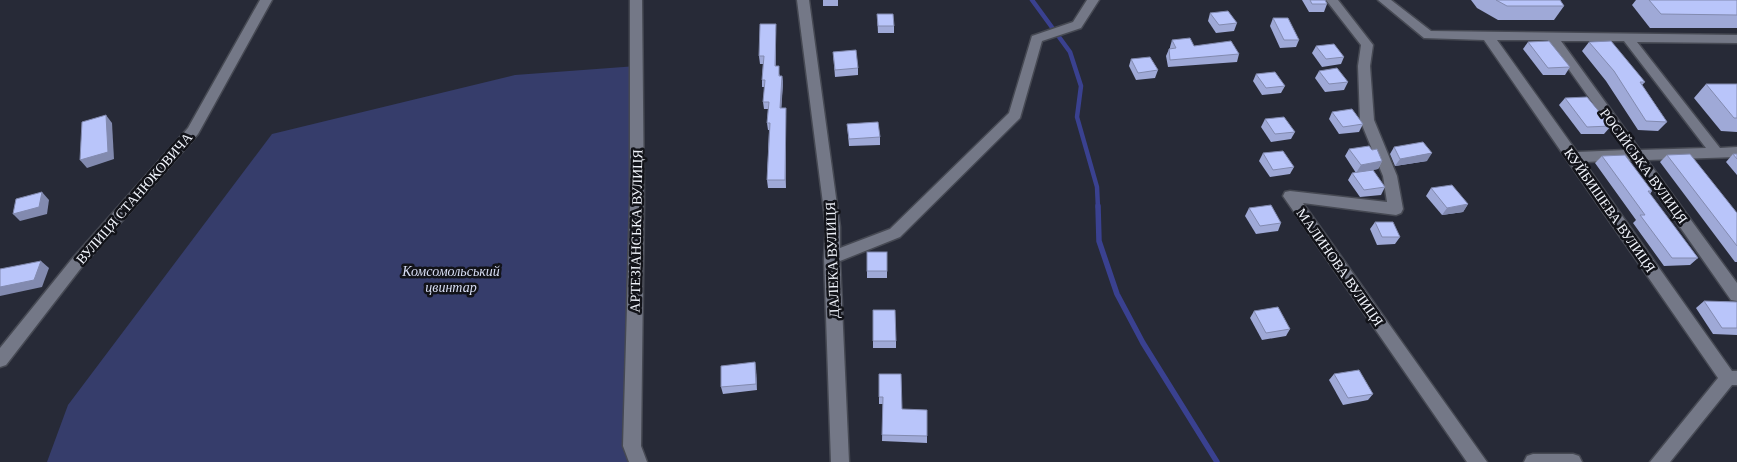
<svg xmlns="http://www.w3.org/2000/svg" width="1737" height="462" font-family="'Times New Roman',serif">
  <rect width="100%" height="100%" fill="#272a37"/>
  <polygon fill="#363d6b" points="637,66 632,446 643,462 47,462 68,405 272,134 515,75"/>
  <g fill="none" stroke-linecap="round" stroke-linejoin="round">
    <polyline stroke="#3a4190" stroke-width="4.5" points="1032,0 1070,52 1081,86 1077,117 1097,187 1098,208"/>
    <polyline stroke="#3a4190" stroke-width="5.5" points="1098,206 1099,241 1117,294 1143,343 1217,462"/>
    <defs>
      <g id="minor">
        <polygon points="260,0 272,0 198,134 81,268 6,365 0,367 0,348 71,260 188,128"/>
        <polygon points="630,0 642,0 644,202 641,446 647,462 629,462 623,446 630,202"/>
        <polygon points="797,0 809,0 840,227 840,248 890,229 1009,113 1032,36 1073,22 1087,0 1099,0 1081,28 1042,41 1020,118 900,237 840,261 849,462 831,462 824,258 826,227"/>
        <polygon points="1326,0 1338,0 1373,45 1370,66 1374,120 1397,176 1403,209 1401,213 1396,215 1303,203 1487,462 1467,462 1283,196 1285,192 1290,191 1387,202 1383,176 1360,120 1358,66 1361,45"/>
        <path d="M1378,0h13l40,31 306,4v8l-100,-1 83,106 17,-1v10l-90,3 90,123v18l-6,-1 -98,-140 -49,2 148,209h5v14h-5l-62,77h-20l68,-84 -234,-338 -60,-2zM1497,40h51l78,110 -49,2zM1561,41h63l82,107 -66,2z"/>
        <polygon points="1533,454 1573,454 1579,456 1582,462 1524,462 1527,456"/>
      </g>
    </defs>
    <use href="#minor" stroke="#464953" stroke-width="3"/>
    <use href="#minor" fill="#747887" fill-rule="evenodd"/>
  </g>
  <g fill="#9fa9d7">
    <rect x="823" y="0" width="15" height="6"/>
    <polygon points="1302,0 1325,0 1327,4 1324,12 1309,12"/>
    <polygon points="1471,0 1560,0 1564,6 1554,20 1498,20 1477,8"/>
    <polygon points="1636,0 1737,0 1737,28 1650,28 1632,5"/>
    <polygon points="1210,13 1237,23 1234,31 1216,33 1208,21"/>
    <polygon points="877,14 894,26 894,33 878,33"/>
    <polygon points="1273,18 1299,40 1296,47 1280,48 1270,26"/>
    <polygon points="776,31 776,66 780,76 782,76 783,83 781,108 786,116 786,188 768,188 767,180 769,130 768,130 767,123 768,109 764,109 763,102 765,87 762,87 762,80 763,64 760,64 759,56"/>
    <polygon points="1172,40 1194,46 1239,54 1237,62 1168,67 1166,56 1169,49 1170,48 1170,47"/>
    <polygon points="1528,42 1570,67 1565,75 1543,75 1523,49"/>
    <polygon points="1589,42 1645,82 1642,85 1667,122 1658,131 1638,130 1606,81 1582,51"/>
    <polygon points="1316,46 1344,57 1341,64 1322,67 1312,53"/>
    <polygon points="833,52 858,68 858,75 835,77"/>
    <polygon points="1131,59 1158,70 1155,78 1136,80 1129,66"/>
    <polygon points="1319,71 1348,82 1344,90 1325,92 1315,78"/>
    <polygon points="1256,74 1285,86 1281,93 1262,95 1253,81"/>
    <polygon points="1706,84 1737,84 1737,132 1721,131 1694,98"/>
    <polygon points="1565,98 1611,126 1604,134 1581,134 1559,105"/>
    <polygon points="1332,112 1363,124 1359,132 1339,134 1329,119"/>
    <polygon points="1265,119 1295,132 1291,139 1271,142 1261,127"/>
    <polygon points="847,124 880,137 880,145 849,146"/>
    <polygon points="1394,147 1427,161 1395,166 1390,154"/>
    <polygon points="1349,149 1372,150 1382,161 1378,169 1359,172 1385,187 1381,195 1360,197 1348,180 1352,173 1356,173 1345,156"/>
    <polygon points="1263,153 1294,167 1290,174 1270,177 1259,161"/>
    <polygon points="1733,154 1737,154 1737,175 1726,162"/>
    <polygon points="1667,155 1737,213 1737,262 1735,262 1660,162"/>
    <polygon points="1602,156 1652,191 1650,194 1698,258 1690,265 1664,266 1633,223 1636,220 1595,163"/>
    <polygon points="1431,188 1468,204 1463,212 1442,215 1426,196"/>
    <polygon points="1249,208 1281,223 1278,231 1256,234 1245,216"/>
    <polygon points="1375,222 1400,237 1395,244 1377,245 1370,229"/>
    <polygon points="867,252 887,271 887,278 867,278"/>
    <polygon points="1704,301 1737,302 1737,335 1713,334 1696,308"/>
    <polygon points="873,310 896,341 896,348 873,348"/>
    <polygon points="1254,311 1290,329 1286,336 1262,340 1250,318"/>
    <polygon points="755,362 756,369 757,390 723,394 721,387"/>
    <polygon points="879,374 902,409 927,436 927,443 882,441 883,404 879,404"/>
    <polygon points="1334,374 1373,394 1368,400 1343,405 1329,380"/>
  </g>
  <g fill="#828aaf">
    <polygon points="776,24 776,74 775,66"/>
    <polygon points="782,76 783,83 781,116 780,108"/>
    <polygon points="786,108 786,188 785,180"/>
    <polygon points="106,115 112,123 114,159 87,168 80,160"/>
    <polygon points="1432,153 1427,161 1395,166 1400,159"/>
    <polygon points="1382,161 1378,169 1356,173 1361,165"/>
    <polygon points="42,192 49,200 47,214 20,221 13,214"/>
    <polygon points="1468,204 1463,212 1442,215 1447,208"/>
    <polygon points="41,261 49,268 42,287 0,296 0,287"/>
    <polygon points="755,362 756,369 757,390 756,384"/>
  </g>
  <g fill="#b9c5fa" stroke="#828aaf">
    <polygon points="1310,0 1325,0 1327,4 1312,4"/>
    <polygon points="1496,0 1560,0 1564,6 1507,6"/>
    <polygon points="1649,0 1737,0 1737,15 1661,14"/>
    <polygon points="1228,11 1237,23 1219,25 1210,13"/>
    <polygon points="877,14 893,14 894,26 878,26"/>
    <polygon points="1273,18 1288,18 1299,40 1284,40"/>
    <polygon points="760,24 776,24 775,66 779,66 779,76 782,76 780,108 786,108 785,180 767,180 770,123 767,123 769,102 763,102 765,80 762,80 764,56 759,56"/>
    <polygon points="1190,38 1194,46 1231,41 1239,54 1170,60 1169,49 1176,48 1172,40"/>
    <polygon points="1549,41 1570,67 1548,68 1528,42"/>
    <polygon points="1611,41 1645,82 1640,82 1667,122 1646,121 1614,71 1589,42"/>
    <polygon points="1334,44 1344,57 1326,59 1316,46"/>
    <polygon points="856,50 858,68 835,70 833,52"/>
    <polygon points="1150,57 1158,70 1138,73 1131,59"/>
    <polygon points="1337,68 1348,82 1329,84 1319,71"/>
    <polygon points="1275,72 1285,86 1266,88 1256,74"/>
    <polygon points="1706,84 1737,84 1737,118 1734,118"/>
    <polygon points="1587,97 1611,126 1587,127 1565,98"/>
    <polygon points="1352,109 1363,124 1343,127 1332,112"/>
    <polygon points="106,115 108,152 80,160 82,122"/>
    <polygon points="1284,117 1295,132 1275,134 1265,119"/>
    <polygon points="878,122 880,137 849,139 847,124"/>
    <polygon points="1423,142 1432,153 1400,159 1394,147"/>
    <polygon points="1369,146 1372,150 1377,149 1382,161 1361,165 1349,149"/>
    <polygon points="1283,151 1294,167 1273,170 1263,153"/>
    <polygon points="1690,154 1737,213 1737,246 1667,155"/>
    <polygon points="1733,154 1737,154 1737,159"/>
    <polygon points="1625,155 1652,191 1648,191 1698,258 1672,258 1640,215 1645,215 1602,156"/>
    <polygon points="1373,170 1385,187 1364,190 1352,173"/>
    <polygon points="1452,185 1468,204 1447,208 1431,188"/>
    <polygon points="42,192 39,207 13,214 16,199"/>
    <polygon points="1271,205 1281,223 1260,226 1249,208"/>
    <polygon points="1375,222 1393,222 1400,237 1382,237"/>
    <rect x="867" y="252" width="20" height="19"/>
    <polygon points="41,261 34,280 0,287 0,269"/>
    <polygon points="1704,301 1737,302 1737,328 1722,328"/>
    <polygon points="1278,307 1290,329 1266,333 1254,311"/>
    <polygon points="873,310 895,310 896,341 873,341"/>
    <polygon points="755,362 756,384 721,387 721,366"/>
    <polygon points="1359,370 1373,394 1348,398 1334,374"/>
    <polygon points="879,374 901,374 902,409 927,410 927,436 882,435 883,397 879,397"/>
  </g>
  <g text-anchor="middle" stroke-width="5" stroke-linejoin="round" paint-order="stroke">
    <g font-size="14" fill="#f1f4fc" stroke="#121319">
      <text transform="translate(1644 166) rotate(54)" y="5">РОСІЙСЬКА ВУЛИЦЯ</text>
      <text transform="translate(134 198) rotate(-49)" y="5">ВУЛИЦЯ СТАНЮКОВИЧА</text>
      <text transform="translate(1610 210) rotate(55)" y="5">КУЙБИШЕВА ВУЛИЦЯ</text>
      <text transform="translate(636 231) rotate(-89)" y="5">АРТЕЗІАНСЬКА ВУЛИЦЯ</text>
      <text transform="translate(832 260) rotate(-92)" y="5">ДАЛЕКА ВУЛИЦЯ</text>
      <text transform="translate(1340 267) rotate(55)" y="5">МАЛИНОВА ВУЛИЦЯ</text>
    </g>
    <g font-size="14" font-style="italic" fill="#d7ddf3" stroke="#121319">
      <text x="451" y="276">Комсомольський<tspan x="451" dy="16">цвинтар</tspan></text>
    </g>
  </g>
</svg>
